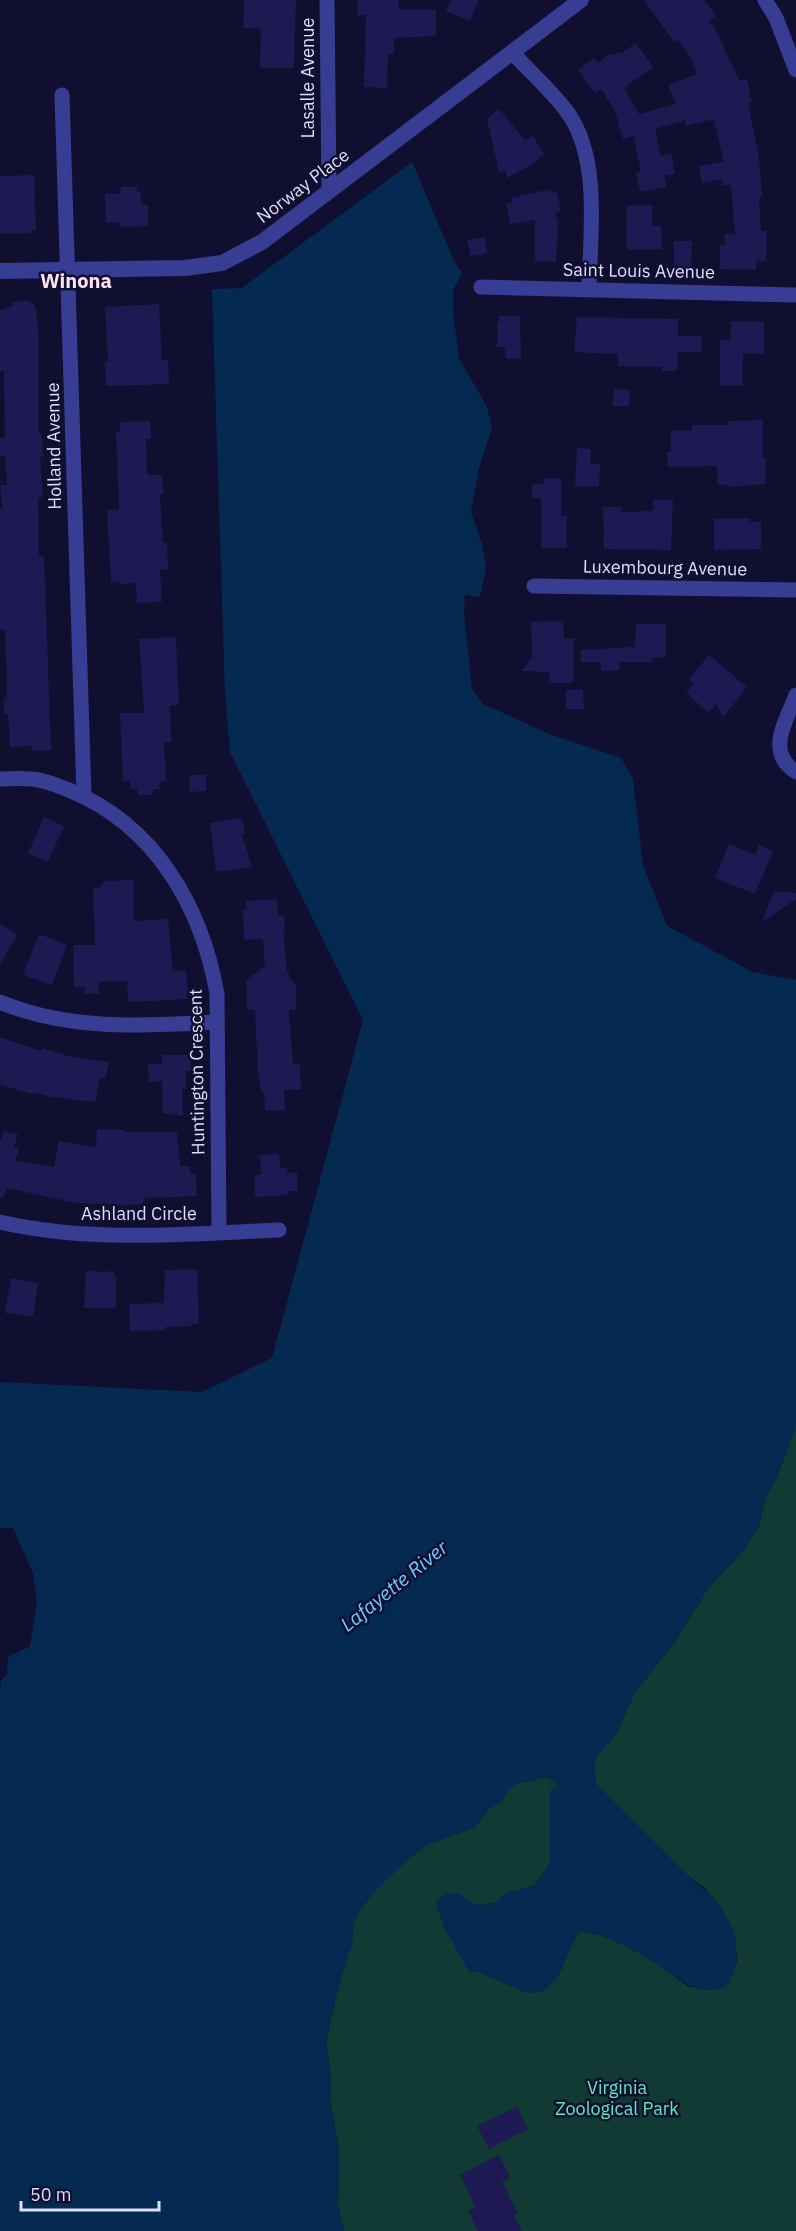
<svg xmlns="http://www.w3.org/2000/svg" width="796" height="2231" font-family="'IBM Plex Sans',sans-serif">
  <rect width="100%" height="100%" fill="#110f2f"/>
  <path fill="#123a34" d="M796,1425v806h-452l-6,-25 1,-57 -9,-48 1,-24 -5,-36 13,-57 13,-40 1,-16 3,-12 16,-22 37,-36 19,-14 46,-16 16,-20 11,-6 7,-12 7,-6 31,-7 9,4 1,6 -5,3 -1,6v67l-15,22 -29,8 -9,9 -19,4 -20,-12 -12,-1 23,79 93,-2 7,-21 11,-18c40,5 78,33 109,56l39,-3 9,-23 -2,-23 -30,-50 -18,-13 -91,-91 -2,-18 4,-11 20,-24 16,-37 42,-54 31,-50 39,-43 13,-22 7,-29 9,-14z"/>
  <path fill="#052a52" d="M412,162l42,99 8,12 -9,17v23l6,45 28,49 5,21 -13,40 -8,44 12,35 3,21 -6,29 -15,-2 -1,19 8,75 11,15 66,30 72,24 12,21 10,86 24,61 86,46 43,8v445l-21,57 -9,14 -7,29 -13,22 -39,43 -31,50 -42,54 -16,37 -20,24 -4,11 2,18c30,29 58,59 88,88 13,13 30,22 39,38 11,18 18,42 10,61 -3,8 -6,18 -16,19 -27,3 -37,-12 -57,-24 -25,-15 -51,-31 -79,-35 -9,12 -13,24 -19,38 -5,11 -18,26 -32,24 -10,-1 -41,-17 -53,-21h-8l-23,-41 -11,-29 11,-9 12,1 20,12 18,-4 10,-9 29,-8 15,-22v-67l1,-7 5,-2 -1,-6 -9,-4 -31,7 -7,6 -7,12 -11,6 -16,20 -46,16 -19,14 -37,36 -16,22 -3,12 -1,16 -13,40 -13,57 5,36 -1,24 9,48 -1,57 6,25h-344v-542l1,-9 6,-5 1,-18 22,-11 7,-45 -4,-28 -20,-45h-13v-146l202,10 70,-34 91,-338 -133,-268 -5,-59 -13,-404 30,-1z"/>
  <g fill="#1e1952">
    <polygon points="244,0 296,0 294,68 260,68 261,29 243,28"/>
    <polygon points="358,0 399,0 399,9 436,10 436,36 394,38 394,54 388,54 387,88 364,87 366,15 357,15"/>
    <polygon points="451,0 479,0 470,21 446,11"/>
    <polygon points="644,0 704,0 716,16 709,21 715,28 739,80 747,79 752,102 748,103 759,157 762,197 759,197 761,231 767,231 766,261 757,261 756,270 720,269 720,245 725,245 725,234 735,235 731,185 723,185 723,179 702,183 699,166 724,162 714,119 686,126 685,120 655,129 661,156 671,153 675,174 664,176 667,187 640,192 636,173 641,172 634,136 623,139 615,111 601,89 595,93 578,70 594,58 598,63 608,55 623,52 636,43 653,67 624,88 639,114 676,104 668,85 697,74 690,56 677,39 674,42"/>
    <polygon points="499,109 525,140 533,136 544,155 538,158 539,160 507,178 505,170 499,173 487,119"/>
    <polygon points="34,175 36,230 31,230 31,233 0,234 0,176"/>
    <polygon points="121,187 137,187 137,192 140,192 142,205 148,205 148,226 119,227 119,222 106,222 105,194 120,194"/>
    <polygon points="551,189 551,193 557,192 561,212 555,213 558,222 556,262 535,261 535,220 510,224 506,204 512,202 511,198"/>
    <polygon points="652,205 652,226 661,226 661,249 627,250 627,206"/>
    <polygon points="485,237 487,253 471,256 467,240"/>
    <polygon points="674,241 692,241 691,269 674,269"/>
    <polygon points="27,300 34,305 36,309 39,342 39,434 42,434 43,457 40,457 43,497 38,498 39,556 44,556 51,750 32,751 32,746 10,747 8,713 4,714 4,698 6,698 7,688 5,629 0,629 0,509 2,509 0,485 7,485 5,456 0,457 0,438 5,438 4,371 0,371 0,310 12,306 12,302"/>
    <polygon points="159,304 162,360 168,360 169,384 106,386 105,362 108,362 105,307"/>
    <polygon points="499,316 520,316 521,359 506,358 505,347 497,347 497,322 499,322"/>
    <polygon points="577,317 678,319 678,336 701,336 701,352 678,352 677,371 661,371 662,367 618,366 618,354 574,352"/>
    <polygon points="731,321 764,322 764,354 743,354 743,386 720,386 720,340 731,341"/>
    <polygon points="614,389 630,390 629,406 613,406"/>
    <polygon points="763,420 763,458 766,458 765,484 729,487 728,485 717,484 717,466 668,467 667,452 671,452 671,431 692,430 692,425 728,425 727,421"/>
    <polygon points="150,421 151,439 146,439 147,473 148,475 162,475 163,494 160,494 163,543 167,543 168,569 160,570 162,602 137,603 136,583 119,584 119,581 111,582 107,510 119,509 116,432 120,432 120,422"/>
    <polygon points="577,448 591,449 590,464 600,464 599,487 575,486"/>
    <polygon points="545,478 561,478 561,516 567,515 567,548 541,548 541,498 532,498 532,485 544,484"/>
    <polygon points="653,500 673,500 671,550 604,549 603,507 621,507 621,512 653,511"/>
    <polygon points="750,518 750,522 761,522 761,549 714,550 714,519"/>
    <polygon points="563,621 564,639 574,638 573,683 549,683 550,672 521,671 532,658 531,622"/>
    <polygon points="636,624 666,624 666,657 651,658 652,662 619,662 619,670 601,671 601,662 581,662 581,650 635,647"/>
    <polygon points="176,637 179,705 170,706 171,742 164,742 166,781 159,781 160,789 153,789 153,795 138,795 137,789 131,789 130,781 123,781 120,713 144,713 139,639"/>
    <polygon points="709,655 747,687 723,717 716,704 709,713 686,693 694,684 689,679"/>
    <polygon points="566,690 583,690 584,709 566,709"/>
    <polygon points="189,775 206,775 206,791 189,792"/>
    <polygon points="44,817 64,826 48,862 28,853"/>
    <polygon points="242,818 245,834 242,835 252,867 216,872 210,823"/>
    <polygon points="729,844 755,855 759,845 773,851 755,894 715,878"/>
    <polygon points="133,880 134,921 168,919 173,971 186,970 188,999 128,1002 127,981 99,982 99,994 85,994 85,987 74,987 73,945 95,945 93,888 99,888 105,881"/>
    <polygon points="774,891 796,893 796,899 762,922"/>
    <polygon points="277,899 278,915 284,915 285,930 283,930 287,972 289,972 289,978 296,985 296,1010 289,1010 293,1064 300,1065 301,1089 284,1091 285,1110 265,1111 264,1092 261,1092 259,1074 258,1074 255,1010 247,1010 246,981 265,965 263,939 244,940 243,910 247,910 246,901"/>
    <polygon points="0,924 18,935 0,964"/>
    <polygon points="39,934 67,945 52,985 23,975"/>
    <polygon points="0,1037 41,1051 42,1048 69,1056 109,1062 105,1079 100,1078 95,1102 47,1096 33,1092 33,1094 0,1085"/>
    <polygon points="162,1055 190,1055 191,1071 186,1071 186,1089 182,1089 183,1116 163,1113 162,1081 149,1082 148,1064 162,1064"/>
    <polygon points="97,1129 123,1130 123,1132 177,1132 180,1166 190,1166 190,1174 196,1174 197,1196 143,1198 143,1204 121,1205 76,1203 7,1188 3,1198 0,1198 0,1142 4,1131 18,1134 14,1147 19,1149 15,1161 54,1167 59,1141 96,1147"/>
    <polygon points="279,1154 280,1168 287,1168 287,1173 297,1172 298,1191 288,1191 288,1195 255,1197 254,1175 261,1175 260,1155"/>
    <polygon points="197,1269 199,1324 192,1324 191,1326 165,1327 165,1330 130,1331 129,1304 164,1303 165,1270"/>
    <polygon points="86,1271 114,1272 114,1275 116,1276 116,1308 84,1308"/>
    <polygon points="11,1278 38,1283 33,1317 5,1313"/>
    <polygon points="517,2107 528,2129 489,2149 477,2126"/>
    <polygon points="499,2155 510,2177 502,2182 518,2213 514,2216 522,2231 478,2231 468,2211 476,2207 460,2175"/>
  </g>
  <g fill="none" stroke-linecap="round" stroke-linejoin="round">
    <g stroke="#363d93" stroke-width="15">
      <polyline points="327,0 329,191"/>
      <polyline points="765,0 776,18 796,70"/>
      <path d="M512,52c18,20 40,39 56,61 33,47 22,122 21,176"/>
      <polyline points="62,95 84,796"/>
      <polyline points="481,287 796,295"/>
      <polyline points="534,586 796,590"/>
      <path d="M796,695c-10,27 -31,57 0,77"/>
      <path d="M0,779c10,0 22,-1 32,0 14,1 27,7 39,12 85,35 131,117 146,203l2,238"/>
      <path d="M0,1002c68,29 145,24 217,20"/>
      <path d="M0,1222c92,21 186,12 279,8"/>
    </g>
    <polyline stroke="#363d93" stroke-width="16" points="0,271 185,268 222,263 262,242 581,0"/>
  </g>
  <g text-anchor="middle" stroke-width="5" stroke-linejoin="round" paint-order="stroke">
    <g font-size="18" fill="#dedeff" stroke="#110f2f">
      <text transform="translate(308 78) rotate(-90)" y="6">Lasalle Avenue</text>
      <text transform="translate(303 186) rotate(-37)" y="6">Norway Place</text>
      <text transform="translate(639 271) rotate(1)" y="6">Saint Louis Avenue</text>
      <text transform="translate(54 446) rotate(-91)" y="6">Holland Avenue</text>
      <text transform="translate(665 568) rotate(1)" y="6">Luxembourg Avenue</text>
      <text transform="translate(197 1072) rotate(-91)" y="6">Huntington Crescent</text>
      <text x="139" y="1220">Ashland Circle</text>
    </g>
    <g font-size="18" fill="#5cedb8" stroke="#110f2f">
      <text x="617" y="2094">Virginia<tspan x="617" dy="21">Zoological Park</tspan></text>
    </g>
    <g font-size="20" font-weight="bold" fill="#ffe0f7" stroke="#110f2f">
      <text x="76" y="288">Winona</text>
    </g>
    <g font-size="20" font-style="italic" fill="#6ccbff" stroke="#110f2f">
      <text transform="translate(394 1586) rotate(-39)" y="7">Lafayette River</text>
    </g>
  </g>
  <path d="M21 2201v9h138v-9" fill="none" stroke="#dedeff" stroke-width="3"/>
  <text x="30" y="2201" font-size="18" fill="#dedeff" stroke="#110f2f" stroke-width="4.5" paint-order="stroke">50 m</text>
</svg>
